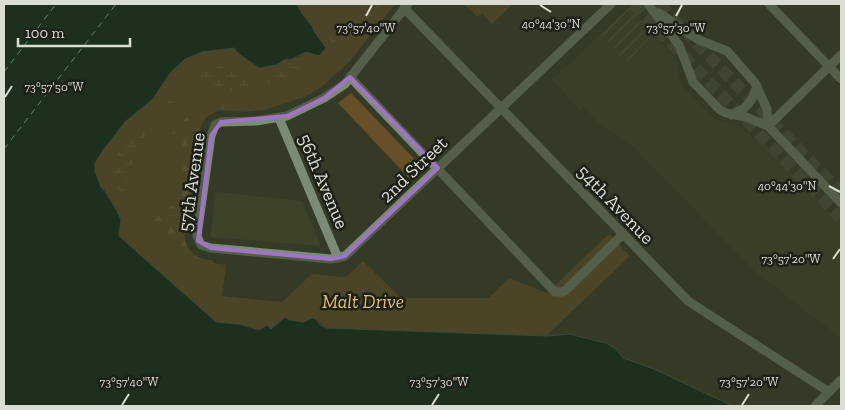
<svg xmlns="http://www.w3.org/2000/svg" width="845" height="410" font-family="'Zilla Slab',serif">
  <defs>
    <pattern id="industrial-furrows" width="10" height="10" patternUnits="userSpaceOnUse" patternTransform="scale(1.25)"><rect width="10" height="10" fill="#3c4329"/><path d="M-1 1l2-2M0 10L10 0M9 11l2-2" fill="none" stroke="#585e47"/></pattern>
    <pattern id="forest-firs" width="22" height="20" patternUnits="userSpaceOnUse" patternTransform="scale(1.25)"><rect width="22" height="20" fill="#675027"/><path d="M5 1l3.5 6h-7zM16 11l3.5 6h-7z" fill="#7c6945"/></pattern>
    <pattern id="wetland-marsh" width="20" height="14" patternUnits="userSpaceOnUse" patternTransform="scale(1.25)"><rect width="20" height="14" fill="#675027"/><path d="M1 5h8M5 5V1M11 12h8M15 12V8" fill="none" stroke="#7c6945"/></pattern>
  </defs>
  <rect width="100%" height="100%" fill="#353a27"/>
  <g fill="#3c4329">
    <polygon points="629,7 674,57 682,86 716,120 740,127 754,138 757,135 841,224 841,338 755,272 629,142 602,127 584,107 580,110 552,80"/>
    <polygon points="216,192 302,201 321,246 210,237"/>
  </g>
  <polygon fill="url(#industrial-furrows)" points="629,7 654,34 638,50 641,53 630,65 601,35"/>
  <g fill="#675027">
    <path d="M296,4h99l-45,57 -26,24 -19,12 -41,13 -23,2 -22,-2 -13,7 -5,8 -17,116c5,14 15,18 28,19l1,3 13,2 -4,31 60,6 30,-28 34,3 17,-16 38,37h88l20,-20 38,15 62,-59 21,22 -84,80 -220,-8 -10,-9 -4,-1 -8,5 -15,-3 -3,-3 -15,12 -7,-2 -5,3 -20,-6 -23,-2 -97,-86 -2,-26 -5,-5 -7,-16 -4,-2 -6,-16v-8l9,-14 21,-27 28,-23 17,-26 15,-14 17,-7 32,-4 4,5 21,15 17,-3 10,-6 13,-2 7,-5 20,-4 -12,-17 -2,-5 -8,-10z"/>
    <polygon points="464,4 513,4 492,24 482,13 478,17"/>
    <polygon points="351,93 423,168 410,179 338,103"/>
  </g>
  <g fill="url(#forest-firs)">
    <path d="M216,106h8v3c-11,1 -18,7 -24,16l-16,110c1,13 8,19 18,25 -22,-8 -37,-18 -49,-38l9,-10 11,-7 2,2 6,-6 -2,-6 5,-7 -3,-6 4,-8 -3,-7 3,-6 -4,-6c3,-21 11,-46 35,-49z"/>
    <path d="M199,110c-13,14 -18,28 -20,47l-5,-11 1,-9 -3,-4 14,-15z"/>
  </g>
  <g fill="url(#wetland-marsh)">
    <path d="M361,4h21l-43,47 -19,-23 18,5 2,-8c12,-3 17,-9 21,-21z"/>
    <polygon points="224,62 232,65 232,70 234,73 246,73 250,78 257,80 259,85 259,89 249,92 240,90 238,94 226,89 223,92 214,86 211,88 202,80 199,80 195,74 202,66 217,68"/>
    <polygon points="307,62 318,65 294,79 269,84 264,75"/>
    <path d="M174,95l7,1 2,6c-25,17 -45,37 -53,67 -3,8 -2,17 -3,24l-3,1 -7,-5 -8,-19 8,-6 -1,-8 5,-6 1,-4 11,-13h7l5,-9 11,-7z"/>
  </g>
  <path fill="#022515" stroke="#435c4d" d="M4,4h292l8,12 8,10 2,5 12,17 -7,8 -13,-4 -16,8 -4,-1 -10,6 -17,3 -21,-15 -4,-5 -32,4 -17,7 -15,14 -17,26 -28,23 -21,27 -9,14v8l6,16c4,2 19,28 20,33 0,6 -3,10 -2,16l97,86 23,2 20,6 8,-5 4,4 14,-12 4,3 15,2 8,-4 4,1 3,5 7,4 220,8 23,-2 37,9 11,7 6,8 31,11 79,37h-729z"/>
  <g fill="none" stroke-linecap="round" stroke-linejoin="round">
    <g stroke="#88e6b4" stroke-width="1" stroke-dasharray="6 5" stroke-linecap="butt">
      <polyline points="4,72 56,4"/>
      <polyline points="4,149 116,4"/>
    </g>
    <g stroke="#4e5240" stroke-width="12" stroke-dasharray="12 6" stroke-linecap="butt">
      <polyline points="633,4 841,218"/>
      <polyline points="659,4 841,193"/>
    </g>
    <g stroke="#7b8c76" stroke-width="9">
      <polyline points="408,4 345,84 324,98 287,116 256,121 221,122 215,125 211,136 197,236 201,245 211,248 331,259 345,256 611,4"/>
      <polyline points="648,4 679,45 693,82 720,110 726,113 746,117 768,126 841,203"/>
      <polyline points="769,4 841,79"/>
      <polyline points="404,8 688,301 829,392"/>
      <polyline points="659,13 699,40 727,51 755,83 767,109 768,126"/>
      <polyline points="350,77 555,292 562,292 566,290 623,234"/>
      <path d="M731,115c16,-6 21,-13 26,-29"/>
      <polyline points="279,118 338,258"/>
      <polyline points="768,126 841,55"/>
      <polyline points="815,406 841,380"/>
    </g>
  </g>
  <path d="M0 0H845V410H0ZM350,77l88,91 -93,88 -14,3 -120,-11 -13,-7 13,-105 10,-14 66,-6 37,-18z" fill="#353a27" fill-opacity=".55" fill-rule="evenodd"/>
  <path fill="none" stroke="#a173c6" stroke-width="4" stroke-linejoin="round" d="M350,77l88,91 -93,88 -14,3 -120,-11 -13,-7 13,-105 10,-14 66,-6 37,-18z"/>
  <path fill="none" stroke="#daddd1" stroke-width="2" d="M540,5l11,7M366,16l6,-11M676,16l6,-11M5,97l7,-11M829,186l11,6M833,259l7,-10M122,405l7,-11M432,405l7,-11M742,405l7,-11"/>
  <g text-anchor="middle" stroke-width="5" stroke-linejoin="round" paint-order="stroke">
    <g font-size="19" fill="#daddd1" stroke="#1d2017">
      <text transform="translate(413 169) rotate(-44)" y="7">2nd Street</text>
      <text transform="translate(324 181) rotate(67)" y="7">56th Avenue</text>
      <text transform="translate(191 182) rotate(-82)" y="7">57th Avenue</text>
      <text transform="translate(616 204) rotate(46)" y="7">54th Avenue</text>
    </g>
    <g font-size="19" font-style="italic" fill="#e9bc68" stroke="#1d2017">
      <text x="363" y="308">Malt Drive</text>
    </g>
  </g>
  <g font-size="12" text-anchor="middle" fill="#daddd1" stroke="#1d2017" stroke-width="5" stroke-linejoin="round" paint-order="stroke">
    <text x="551" y="28">40°44'30"N</text>
    <text x="366" y="32">73°57'40"W</text>
    <text x="676" y="32">73°57'30"W</text>
    <text x="54" y="91">73°57'50"W</text>
    <text x="787" y="190">40°44'30"N</text>
    <text x="791" y="263">73°57'20"W</text>
    <text x="129" y="386">73°57'40"W</text>
    <text x="439" y="386">73°57'30"W</text>
    <text x="749" y="386">73°57'20"W</text>
  </g>
  <rect width="845" height="410" fill="none" stroke="#daddd1" stroke-width="10"/>
  <path d="M18 38v8h112v-8" fill="none" stroke="#daddd1" stroke-width="2.5"/>
  <text x="25" y="38" font-size="15" fill="#daddd1" stroke="#1d2017" stroke-width="4" paint-order="stroke">100 m</text>
</svg>
